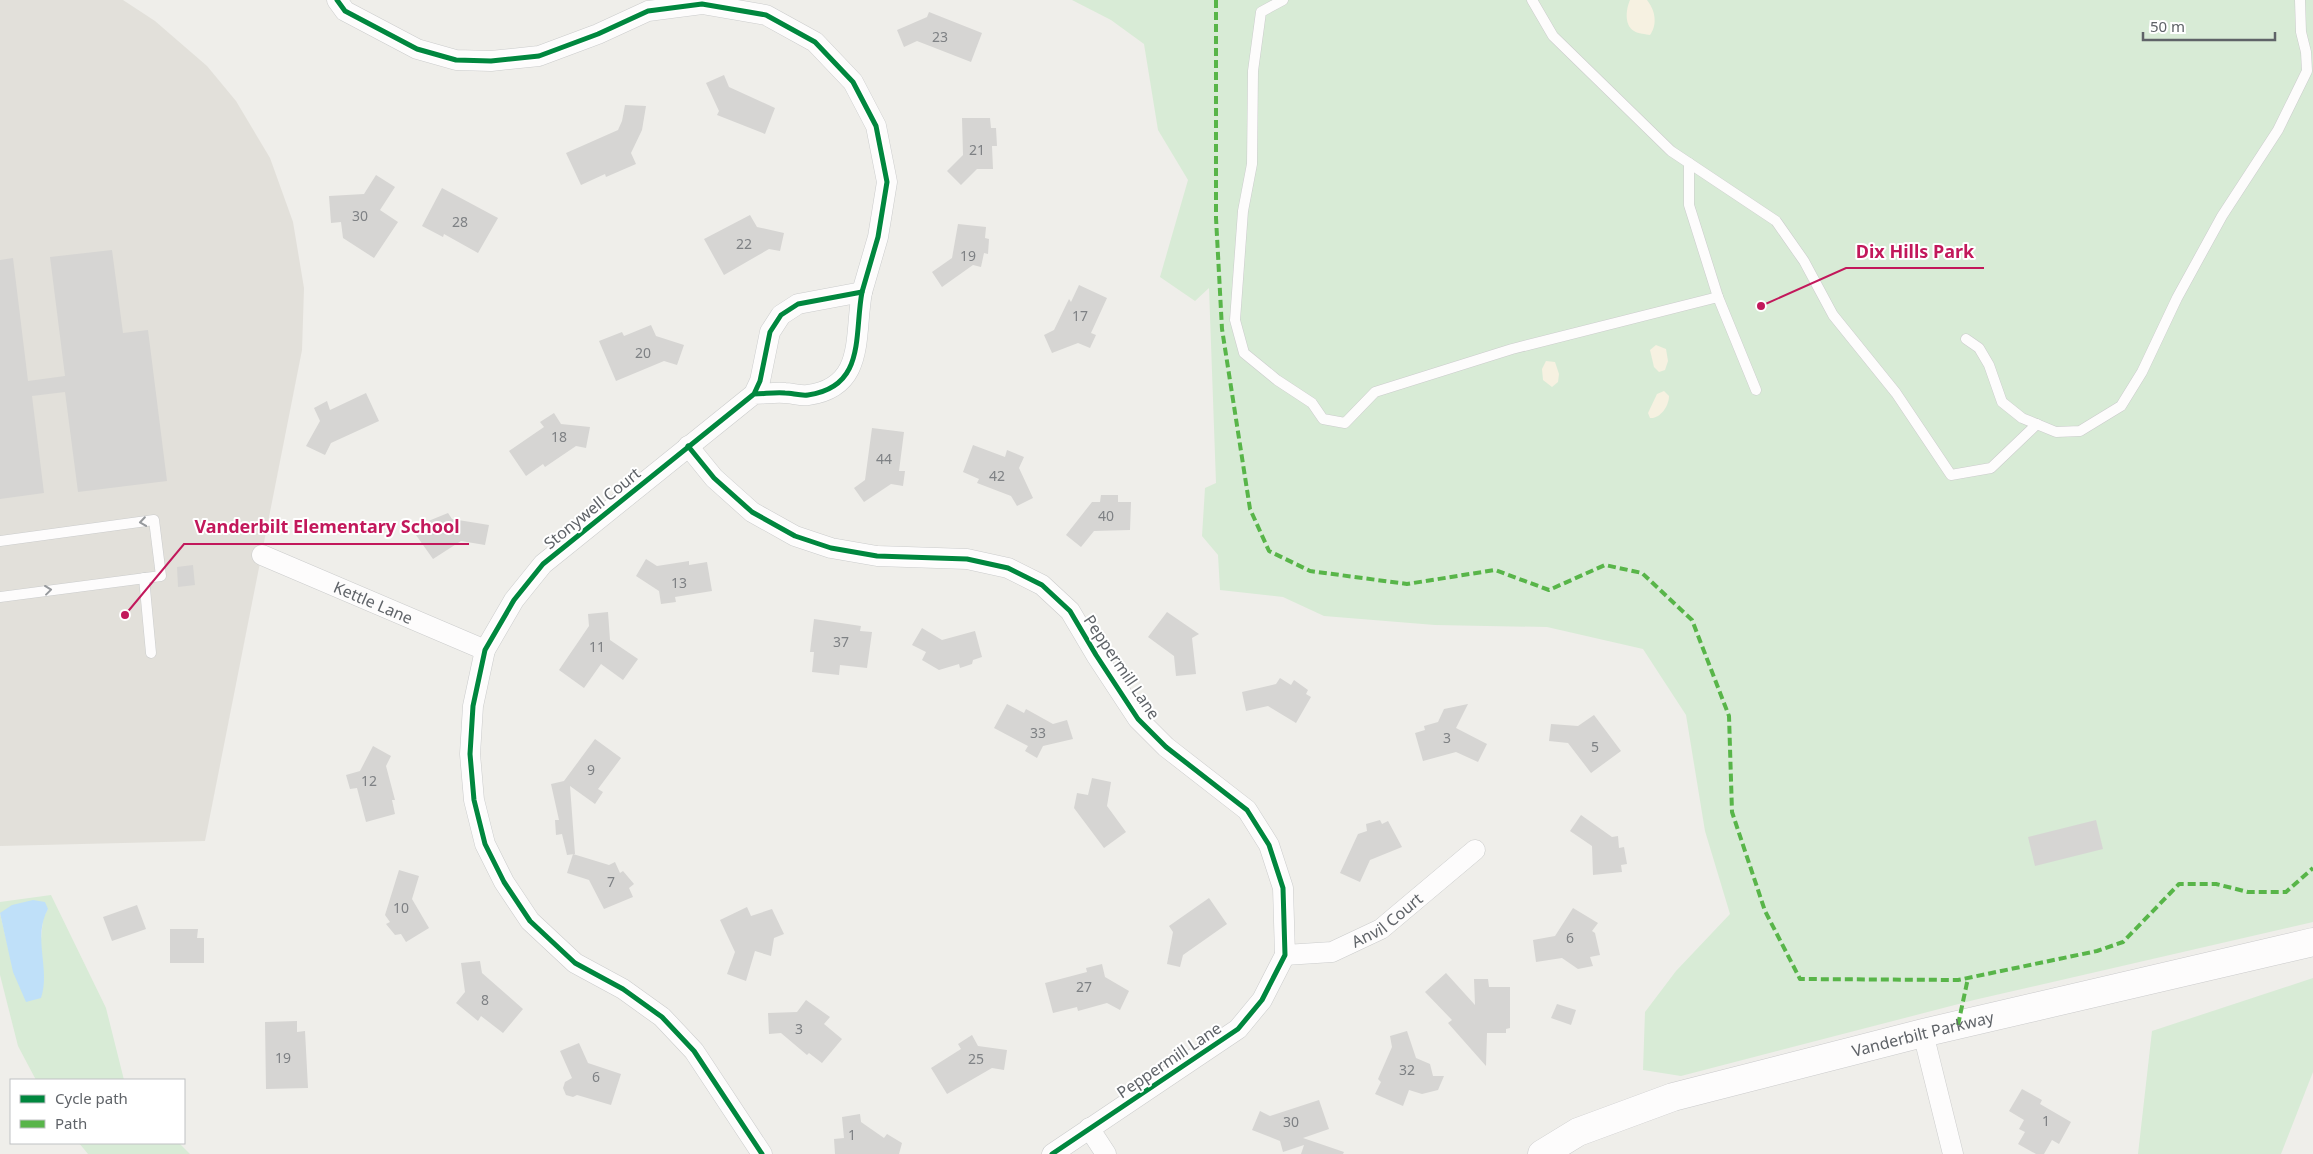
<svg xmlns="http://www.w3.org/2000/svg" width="2313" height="1154" font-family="'Noto Sans',sans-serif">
  <rect width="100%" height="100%" fill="#efeeea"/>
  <polygon fill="#e2e0da" points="0,0 123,0 155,21 207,66 236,101 270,158 293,222 304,288 302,350 205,841 0,846"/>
  <g fill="#d8ebd6" fill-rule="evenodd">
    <polygon points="1072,0 2313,0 2313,922 1974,1000 1681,1076 1643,1070 1645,1012 1676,971 1730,914 1705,831 1686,715 1643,649 1547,627 1435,625 1324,616 1283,597 1220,590 1218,555 1202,536 1205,488 1216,483 1209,288 1195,301 1160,277 1188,180 1158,130 1144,44 1111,20"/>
    <path d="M51,895l55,113 18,72h-88l-18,-34 -18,-71v-73zM48,909l-5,9 -3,32 -32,-3 -8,-34z"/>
    <polygon points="2313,978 2313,1072 2281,1154 2138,1154 2152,1031"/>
    <polygon points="79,1143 179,1143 190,1154 88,1154"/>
  </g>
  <g fill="#f6f1e1">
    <path d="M1630,0h17c8,10 11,24 3,35 -4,-1 -12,-1 -16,-4 -10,-6 -8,-22 -4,-31z"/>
    <polygon points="1656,345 1666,349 1668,361 1665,370 1659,372 1654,367 1650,350"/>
    <polygon points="1546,361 1555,362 1559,374 1558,382 1552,387 1543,380 1542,369"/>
    <path d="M1664,391l5,5c0,10 -9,23 -19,22l-2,-5 9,-19z"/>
  </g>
  <path fill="#bfe0f9" d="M33,900l12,2 3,7c-16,28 3,61 -7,89l-15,4 -13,-30 -13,-59 12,-8z"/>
  <g fill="#d6d5d3">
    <polygon points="929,12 982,33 971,62 917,41 904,47 897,30 927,17"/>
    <polygon points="724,75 729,87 775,108 765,134 717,115 719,111 706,83"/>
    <polygon points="625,105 646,106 642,130 631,153 636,164 606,177 605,174 581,185 566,153 618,130 622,121"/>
    <polygon points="962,118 990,118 991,128 996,128 997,146 992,146 993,169 977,169 961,185 947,171 963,155"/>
    <polygon points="376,175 395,187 380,210 398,222 374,258 343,238 341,222 331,223 329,196 364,194"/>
    <polygon points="442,188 498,218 478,253 444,234 443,237 422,226"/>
    <polygon points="750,215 757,227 784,233 780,251 769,249 724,275 704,239"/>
    <polygon points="958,224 986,227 985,238 989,239 988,254 984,253 981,267 973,265 942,287 932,272 952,258"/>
    <polygon points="112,250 123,333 148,330 167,481 78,492 65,392 32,396 44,493 0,499 0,260 13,258 28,381 65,376 50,257"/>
    <polygon points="1079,285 1107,298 1091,333 1096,335 1090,348 1078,343 1052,353 1044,335 1054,330 1069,299 1071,302"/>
    <polygon points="651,325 656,336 684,345 677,365 664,361 616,381 599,341 622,332 624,336"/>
    <polygon points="366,393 379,421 331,443 325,455 306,446 320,421 314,408 327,401 330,410"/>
    <polygon points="554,413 561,424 590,427 586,448 576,446 545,467 543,464 526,476 509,451 544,427 540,422"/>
    <polygon points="872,428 904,432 899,471 905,471 903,486 891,484 864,502 854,488 865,480"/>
    <polygon points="973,445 1005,457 1007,450 1024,457 1019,468 1033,498 1017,506 1011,496 977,483 979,479 963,472"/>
    <polygon points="1101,495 1118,495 1118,502 1131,502 1130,530 1094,531 1081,547 1066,535 1092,502 1100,502"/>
    <polygon points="448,513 452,519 489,525 485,545 461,541 433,559 416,535 423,530 421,524"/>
    <polygon points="646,559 657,566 689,561 689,565 707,562 712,591 675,597 676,602 661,604 659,591 636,576"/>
    <polygon points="193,565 195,585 178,587 177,567"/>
    <polygon points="608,612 610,640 638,659 623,680 601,664 584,688 559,670 589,626 588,614"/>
    <polygon points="1167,612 1199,634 1192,638 1196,674 1176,676 1174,656 1148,637"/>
    <polygon points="814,619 861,626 860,631 872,632 867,668 840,665 839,675 812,672 814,652 810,652"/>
    <polygon points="922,628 942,640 975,631 982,657 973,660 972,664 960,668 959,664 939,670 922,660 926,652 912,645"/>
    <polygon points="1280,678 1291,685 1294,680 1308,690 1306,694 1311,697 1296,723 1268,706 1246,711 1242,692 1276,684"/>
    <polygon points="1007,704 1024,713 1026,709 1053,724 1067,720 1073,739 1043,746 1037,758 1025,751 1028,746 994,728"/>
    <polygon points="1468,704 1456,728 1487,744 1478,762 1456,752 1423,761 1415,733 1425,730 1424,726 1438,722 1444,709"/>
    <polygon points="1594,715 1621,751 1591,773 1568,743 1549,741 1551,724 1578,726"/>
    <polygon points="595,739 621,758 598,789 603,792 595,804 570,786 575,854 567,855 562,834 556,835 555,820 559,820 551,784 564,781"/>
    <polygon points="373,746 391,756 386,766 395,800 392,800 395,814 366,822 357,788 350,789 346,775 360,771"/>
    <polygon points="1092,778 1111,782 1107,806 1126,832 1104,848 1074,808 1077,793 1088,795"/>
    <polygon points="1581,815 1612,837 1618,836 1619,848 1624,847 1627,864 1621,865 1622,872 1593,875 1592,846 1570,831"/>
    <polygon points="1380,820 1382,824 1388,821 1402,847 1370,860 1360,882 1340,873 1358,834 1367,831 1366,824"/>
    <polygon points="2096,820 2103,849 2035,866 2028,837"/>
    <polygon points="573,854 609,865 615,862 620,873 623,871 634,884 629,888 633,897 604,909 589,880 567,873"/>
    <polygon points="399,870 419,876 412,899 429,928 406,942 401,934 395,935 386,924 390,922 385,915"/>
    <polygon points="1209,898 1227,924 1183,955 1180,967 1167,964 1173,932 1169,926"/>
    <polygon points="137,905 146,929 112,941 103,917"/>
    <polygon points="747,907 751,916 772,909 784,934 774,938 771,956 755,951 746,981 727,974 735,952 720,920"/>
    <polygon points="1573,908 1598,923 1592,931 1595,933 1600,955 1590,957 1593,966 1578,969 1562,958 1536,962 1533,940 1555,936"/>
    <polygon points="170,929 198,929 197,938 204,938 204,963 170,963"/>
    <polygon points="480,961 482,973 523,1009 503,1033 481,1016 478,1021 456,1003 465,992 461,963"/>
    <polygon points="1102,964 1105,977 1129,991 1120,1010 1107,1003 1078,1011 1077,1007 1053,1013 1045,983 1087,972 1086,968"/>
    <polygon points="1446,973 1475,1005 1474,979 1488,979 1489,987 1510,987 1510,1028 1506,1029 1506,1033 1487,1033 1486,1066 1448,1023 1452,1020 1425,992"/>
    <polygon points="806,1000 830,1017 824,1024 842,1039 822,1063 809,1053 807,1055 781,1033 769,1034 768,1013 797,1012"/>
    <polygon points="1557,1004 1576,1010 1571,1025 1551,1018"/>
    <polygon points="297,1021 297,1032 305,1031 308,1088 266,1089 265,1022"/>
    <polygon points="1407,1031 1416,1058 1430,1064 1433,1076 1444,1076 1438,1090 1422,1094 1409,1090 1403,1106 1375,1094 1381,1082 1378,1079 1392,1047 1390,1036"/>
    <polygon points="972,1035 978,1046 1007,1050 1004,1070 992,1068 947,1094 931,1068 961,1049 958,1044"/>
    <polygon points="579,1043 588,1063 621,1074 611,1105 577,1095 573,1097 566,1095 563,1088 565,1082 572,1078 560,1051"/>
    <polygon points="2022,1089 2042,1100 2040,1104 2071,1122 2059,1144 2052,1140 2044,1154 2036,1154 2018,1144 2025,1132 2019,1129 2024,1120 2009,1111"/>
    <polygon points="1319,1100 1329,1129 1303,1138 1344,1152 1343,1154 1301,1154 1304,1145 1283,1152 1280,1141 1252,1130 1260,1111 1270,1116"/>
    <polygon points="860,1114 861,1122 884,1138 887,1134 902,1143 899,1154 835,1154 834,1139 844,1138 842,1117"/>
  </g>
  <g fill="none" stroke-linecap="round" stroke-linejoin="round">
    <defs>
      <g id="lane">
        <polyline points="1283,0 1261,12 1253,71 1252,164 1243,211 1235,320 1244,353 1277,380 1312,403 1323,419 1345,423 1375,392 1512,349 1718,297 1756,390"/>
        <polyline points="1532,0 1553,36 1671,151 1776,221 1804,261 1833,315 1896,393 1951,475 1991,468 2037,424"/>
        <polyline points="1689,163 1689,205 1718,297"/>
        <polyline points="1966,339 1979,348 1989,365 2002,402 2022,418 2056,432 2080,431 2121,406 2142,372 2177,298 2222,216 2278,130 2307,71 2306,52 2301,32 2300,0"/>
        <polyline points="0,541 154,520 161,576 0,597"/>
        <polyline points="144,578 151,653"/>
      </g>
      <g id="street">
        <polyline points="337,0 345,11 417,49 456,60 491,61 539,56 598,34 648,11 702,4 766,15 815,42 853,82 876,126 887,182 878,237 862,292"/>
        <path d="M754,394c10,0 21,-2 31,-1 7,0 15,3 23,2 58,-8 46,-60 54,-103l-64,12 -17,11 -11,17 -10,49 -6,13 -211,170 -29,36 -29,50 -12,56 -3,48 4,46 11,44 19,38 26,39 45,42 48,26 39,28 32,34 68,103"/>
        <polyline points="688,446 714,478 752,512 795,536 831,548 877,556 967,559 1008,568 1042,585 1070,611 1096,655 1138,719 1166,747 1247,810 1269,845 1283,888 1285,955 1262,1000 1238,1029 1052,1154"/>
        <path id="s1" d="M262,555l223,95"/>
        <path id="s2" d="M1285,955l47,-3 49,-23 94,-79"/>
        <polyline points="1923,1033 1953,1154"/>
        <polyline points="1089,1128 1106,1154"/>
      </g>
      <g id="secondary">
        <path id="s3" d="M1542,1154l36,-22 95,-35 250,-64 390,-91"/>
      </g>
    </defs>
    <use href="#lane" stroke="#cbcccc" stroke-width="11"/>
    <use href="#street" stroke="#cbcccc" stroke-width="21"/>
    <use href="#secondary" stroke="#cacacb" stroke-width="29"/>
    <use href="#lane" stroke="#fdfcfc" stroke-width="10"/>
    <use href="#street" stroke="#fdfcfc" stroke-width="20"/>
    <use href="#secondary" stroke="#fdfcfc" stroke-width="28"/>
    <g stroke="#58b549" stroke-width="4" stroke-dasharray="8 4" stroke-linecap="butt">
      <polyline points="1216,0 1216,218 1222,329 1250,509 1269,551 1310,571 1407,584 1495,570 1549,590 1605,565 1642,573 1692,620 1729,716 1732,812 1765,911 1800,979 1958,980 2097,951 2123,942 2179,884 2216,884 2248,892 2286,892 2313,868"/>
      <polyline points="1958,1025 1968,978"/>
    </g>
    <defs>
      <g id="cycleway">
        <polyline points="337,0 345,11 417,49 456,60 491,61 539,56 598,34 648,11 702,4 766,15 815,42 853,82 876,126 887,182 878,237 862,292"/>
        <path d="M754,394c10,0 21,-2 31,-1 7,0 15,3 23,2 58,-8 46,-60 54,-103l-64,12 -17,11 -11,17 -10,49 -6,13 -211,170 -29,36 -29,50 -12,56 -3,48 4,46 11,44 19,38 26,39 45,42 48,26 39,28 32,34 68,103"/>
        <polyline points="688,446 714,478 752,512 795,536 831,548 877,556 967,559 1008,568 1042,585 1070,611 1096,655 1138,719 1166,747 1247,810 1269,845 1283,888 1285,955 1262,1000 1238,1029 1052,1154"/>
      </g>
    </defs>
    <use href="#cycleway" stroke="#fff" stroke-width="8"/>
    <use href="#cycleway" stroke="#00873e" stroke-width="5"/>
  </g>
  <defs><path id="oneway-chevron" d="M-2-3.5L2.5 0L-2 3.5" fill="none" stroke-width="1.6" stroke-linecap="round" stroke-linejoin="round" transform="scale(1.25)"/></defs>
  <g stroke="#96999c">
    <use href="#oneway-chevron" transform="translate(143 522) rotate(172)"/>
    <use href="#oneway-chevron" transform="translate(48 590) rotate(-7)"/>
  </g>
  <g text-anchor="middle" stroke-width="4" stroke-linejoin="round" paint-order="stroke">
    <g font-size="14" fill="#7e8184">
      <text x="940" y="42">23</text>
      <text x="977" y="155">21</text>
      <text x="360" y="221">30</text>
      <text x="460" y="227">28</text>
      <text x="744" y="249">22</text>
      <text x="968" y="261">19</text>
      <text x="1080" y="321">17</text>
      <text x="643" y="358">20</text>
      <text x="559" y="442">18</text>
      <text x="884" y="464">44</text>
      <text x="997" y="481">42</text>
      <text x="1106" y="521">40</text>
      <text x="679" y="588">13</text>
      <text x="841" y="647">37</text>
      <text x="597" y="652">11</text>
      <text x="1038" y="738">33</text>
      <text x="1447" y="743">3</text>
      <text x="1595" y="752">5</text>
      <text x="591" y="775">9</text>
      <text x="369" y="786">12</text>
      <text x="611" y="887">7</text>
      <text x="401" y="913">10</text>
      <text x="1570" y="943">6</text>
      <text x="1084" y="992">27</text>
      <text x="485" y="1005">8</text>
      <text x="799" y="1034">3</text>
      <text x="283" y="1063">19</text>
      <text x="976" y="1064">25</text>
      <text x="1407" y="1075">32</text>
      <text x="596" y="1082">6</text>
      <text x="2046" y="1126">1</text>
      <text x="1291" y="1127">30</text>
      <text x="852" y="1140">1</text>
    </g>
    <g font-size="16" fill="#5f6368" stroke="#fff">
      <text transform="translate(592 508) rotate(-39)" y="6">Stonywell Court</text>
      <text dy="6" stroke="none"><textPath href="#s1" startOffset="121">Kettle Lane</textPath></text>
      <text transform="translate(1122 667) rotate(56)" y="6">Peppermill Lane</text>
      <text dy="6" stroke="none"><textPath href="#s2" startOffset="111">Anvil Court</textPath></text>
      <text dy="6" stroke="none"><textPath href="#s3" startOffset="401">Vanderbilt Parkway</textPath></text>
      <text transform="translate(1169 1060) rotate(-34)" y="6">Peppermill Lane</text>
    </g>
  </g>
  <path fill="none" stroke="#c2185b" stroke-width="2" d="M1761 306L1846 268H1984M125 615L184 544H469"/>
  <g fill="#c2185b" stroke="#fff" stroke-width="2">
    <circle cx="1761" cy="306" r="5"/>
    <circle cx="125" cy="615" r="5"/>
  </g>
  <g font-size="18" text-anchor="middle" font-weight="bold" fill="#c2185b" stroke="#fff" stroke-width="4" stroke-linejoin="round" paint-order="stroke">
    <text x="1915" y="258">Dix Hills Park</text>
    <text x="327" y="533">Vanderbilt Elementary School</text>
  </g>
  <rect x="10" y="1079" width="175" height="65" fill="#ffffff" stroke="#bfc1c3"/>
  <rect x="20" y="1095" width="25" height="8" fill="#00873e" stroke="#bfc1c3"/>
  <text x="55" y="1104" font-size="15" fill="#5f6368">Cycle path</text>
  <rect x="20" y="1120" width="25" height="8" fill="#58b549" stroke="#bfc1c3"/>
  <text x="55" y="1129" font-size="15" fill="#5f6368">Path</text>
  <path d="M2143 32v8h132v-8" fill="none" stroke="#5f6368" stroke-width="2.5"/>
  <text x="2150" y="32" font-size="15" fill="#5f6368" stroke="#ffffff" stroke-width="4" paint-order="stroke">50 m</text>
</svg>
